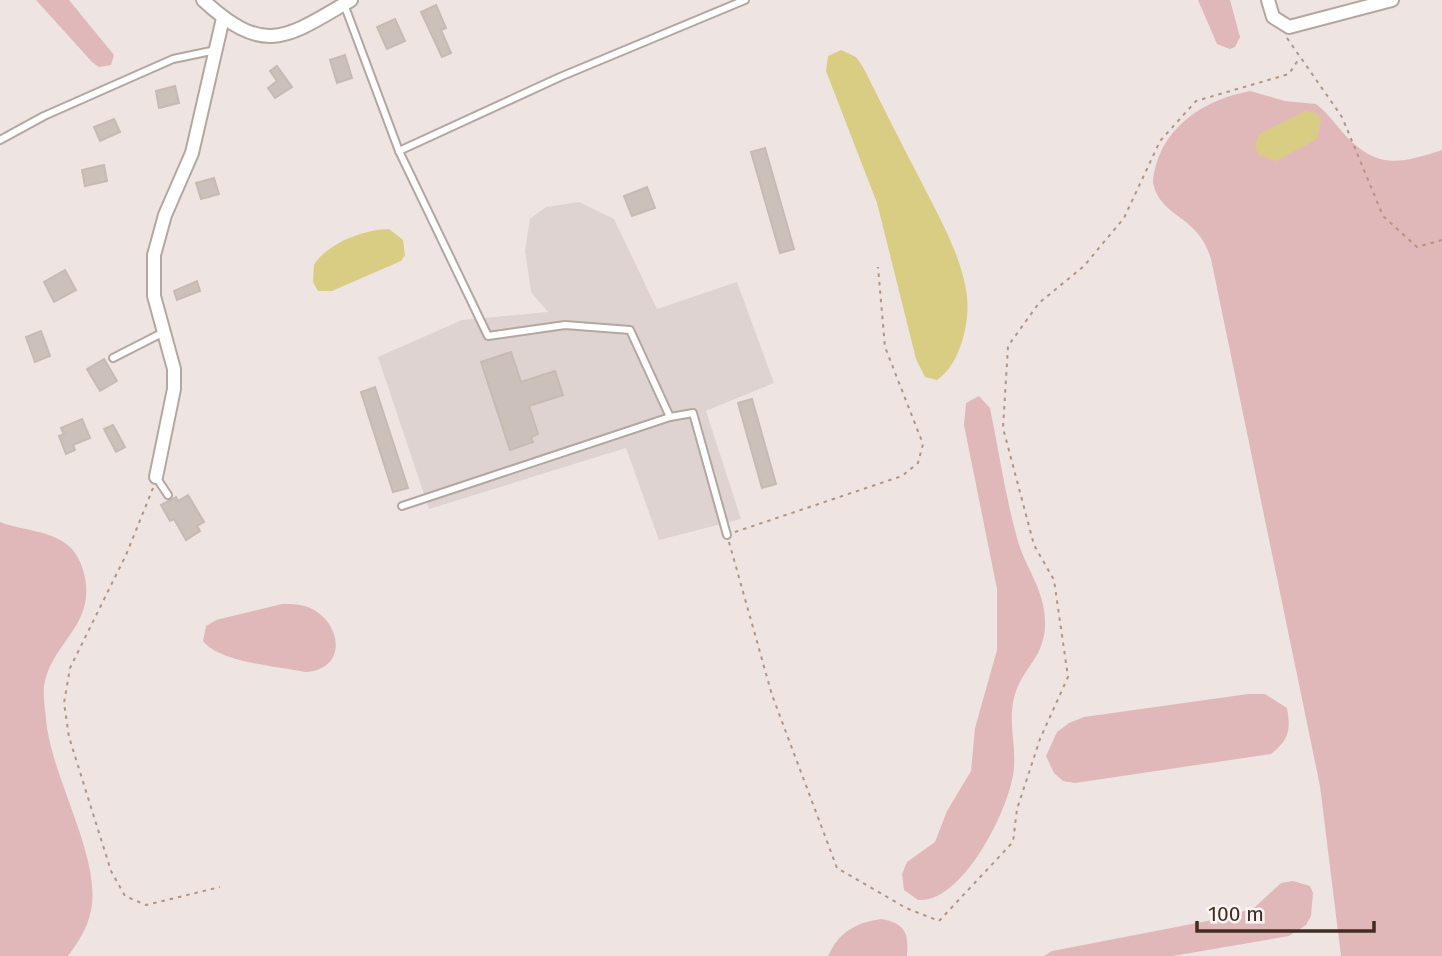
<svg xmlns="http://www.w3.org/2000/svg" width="1442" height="956" font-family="'Fira Sans',sans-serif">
  <rect width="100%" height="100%" fill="#eee5e2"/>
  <polygon fill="#ded3d0" points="579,202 614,219 657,309 737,282 774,383 706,411 741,519 659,540 626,448 429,509 378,357 462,320 548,312 531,292 525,251 530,219 546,207"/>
  <g fill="#e1b8ba">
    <polygon points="36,0 69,0 114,55 111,65 99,67 92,62"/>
    <polygon points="1198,0 1230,0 1240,37 1235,47 1230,49 1217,44"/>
    <path d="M1250,91l35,10 31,3c12,9 20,21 30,32 32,34 56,27 96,14v806h-101l-21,-170 -109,-527c-13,-45 -50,-40 -58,-76 4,-53 49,-83 97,-92z"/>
    <path d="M979,396l11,12c9,43 15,87 27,130 8,30 28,51 28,84 1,36 -24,46 -31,76 -6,23 2,46 0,69 -2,38 -51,137 -96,133l-14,-10 -2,-16 5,-12 28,-20 12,-31 24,-40 4,-43 22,-78v-61l-33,-164 2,-22z"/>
    <path d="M0,522c28,11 68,7 81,42 22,59 -30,76 -37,122 -1,10 1,22 2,32 4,56 52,133 46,186 -2,20 -12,36 -24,52h-68z"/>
    <path d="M282,604c11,0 22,0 32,6 29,17 32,60 -9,62 -27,-6 -85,-9 -102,-31l3,-15 10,-6z"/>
    <path d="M1248,694h17l22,14c4,22 2,32 -16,46l-196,29 -12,-2 -9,-8 -8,-17 11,-24 12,-9 15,-6z"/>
    <polygon points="1293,881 1310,886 1313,893 1311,916 1306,925 1289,936 1173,956 1044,956 1052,951 1228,917 1255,907 1281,883"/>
    <path d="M881,919c24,4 28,14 26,37h-79c11,-24 27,-33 53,-37z"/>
  </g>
  <g fill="#d9cd84">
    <path d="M841,50l15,7 7,10c20,40 40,80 61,120 17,34 39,72 43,110 3,26 -7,68 -30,83l-12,-3 -9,-18 -39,-156 -51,-132 2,-15z"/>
    <polygon points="1306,111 1318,114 1321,119 1317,139 1276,161 1259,155 1255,146 1259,134"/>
    <path d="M389,229l14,11 2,15 -4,6 -69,30h-14l-5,-9 1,-17c12,-21 51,-36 75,-36z"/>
  </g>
  <g fill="#ccc0ba" stroke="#c8b9b3" stroke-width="2">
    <polygon points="436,5 446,28 441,30 451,53 442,57 421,12"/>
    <polygon points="395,19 405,41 387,49 377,27"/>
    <polygon points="345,55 352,78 337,83 330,60"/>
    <polygon points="277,66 292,87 275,98 268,88 277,81 270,71"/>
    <polygon points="175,86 179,103 159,108 156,91"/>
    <polygon points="114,119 120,132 100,141 94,127"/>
    <polygon points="765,148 794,249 780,253 751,152"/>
    <polygon points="104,165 107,181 85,186 82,170"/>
    <polygon points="214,178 219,194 201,199 196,183"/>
    <polygon points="647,187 655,208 632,216 624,196"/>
    <polygon points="65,270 76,290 54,302 44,282"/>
    <polygon points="197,281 200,291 177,300 174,291"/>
    <polygon points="41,331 50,356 35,362 26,337"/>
    <polygon points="511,352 521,382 555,371 563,395 529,406 538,434 531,437 533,442 510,450 481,362"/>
    <polygon points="104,359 117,381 100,391 87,369"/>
    <polygon points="375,387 408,488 393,492 361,392"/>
    <polygon points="752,399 776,484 762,488 738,403"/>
    <polygon points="82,419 90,438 73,445 75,450 66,454 59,436 64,434 61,428"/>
    <polygon points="113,425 125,447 116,452 104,429"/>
    <polygon points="188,495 204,522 197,526 200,531 186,540 174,519 170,521 161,505 176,497 178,501"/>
  </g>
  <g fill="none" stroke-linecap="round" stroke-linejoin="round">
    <defs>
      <g id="service">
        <polyline points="344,4 399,151 488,336 565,325 630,330 670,417 693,413 727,535"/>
        <polyline points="0,140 44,116 173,59 216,50"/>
        <polyline points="399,151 560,77 745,0"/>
        <polyline points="113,358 162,333"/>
        <polyline points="156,477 168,495"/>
        <polyline points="402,506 670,417"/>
      </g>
      <g id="minor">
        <path d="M203,0c62,57 83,38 148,0"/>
        <polyline points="1268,0 1273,17 1289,27 1392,0"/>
        <polyline points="156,477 174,389 174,369 154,296 154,255 165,215 192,153 223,18"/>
      </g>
    </defs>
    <use href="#service" stroke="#b3a7a0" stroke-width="10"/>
    <use href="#minor" stroke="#b3a7a0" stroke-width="16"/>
    <g stroke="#b5947f" stroke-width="2" stroke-dasharray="3.5 5" stroke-linecap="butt">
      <polyline points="1287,38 1342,117 1383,216 1417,247 1442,240"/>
      <polyline points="153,488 126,555 70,668 64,703 69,737 111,871 125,896 146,905 220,887"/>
      <polyline points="735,532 902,476 918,463 923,444 885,347 878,267"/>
      <polyline points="729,542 772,695 837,868 906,908 939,921 1013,842 1017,809 1040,739 1068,677 1054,580 1034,545 1003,428 1008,346 1039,303 1084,266 1124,218 1160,141 1196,101 1289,74 1300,57"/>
    </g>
    <use href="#service" stroke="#fff" stroke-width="6"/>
    <use href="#minor" stroke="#fff" stroke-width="12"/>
  </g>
  <path d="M1197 921v10h177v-10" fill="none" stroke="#412e20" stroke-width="3.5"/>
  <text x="1208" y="921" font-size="21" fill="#412e20" stroke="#faf4f3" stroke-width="5" paint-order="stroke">100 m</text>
</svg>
